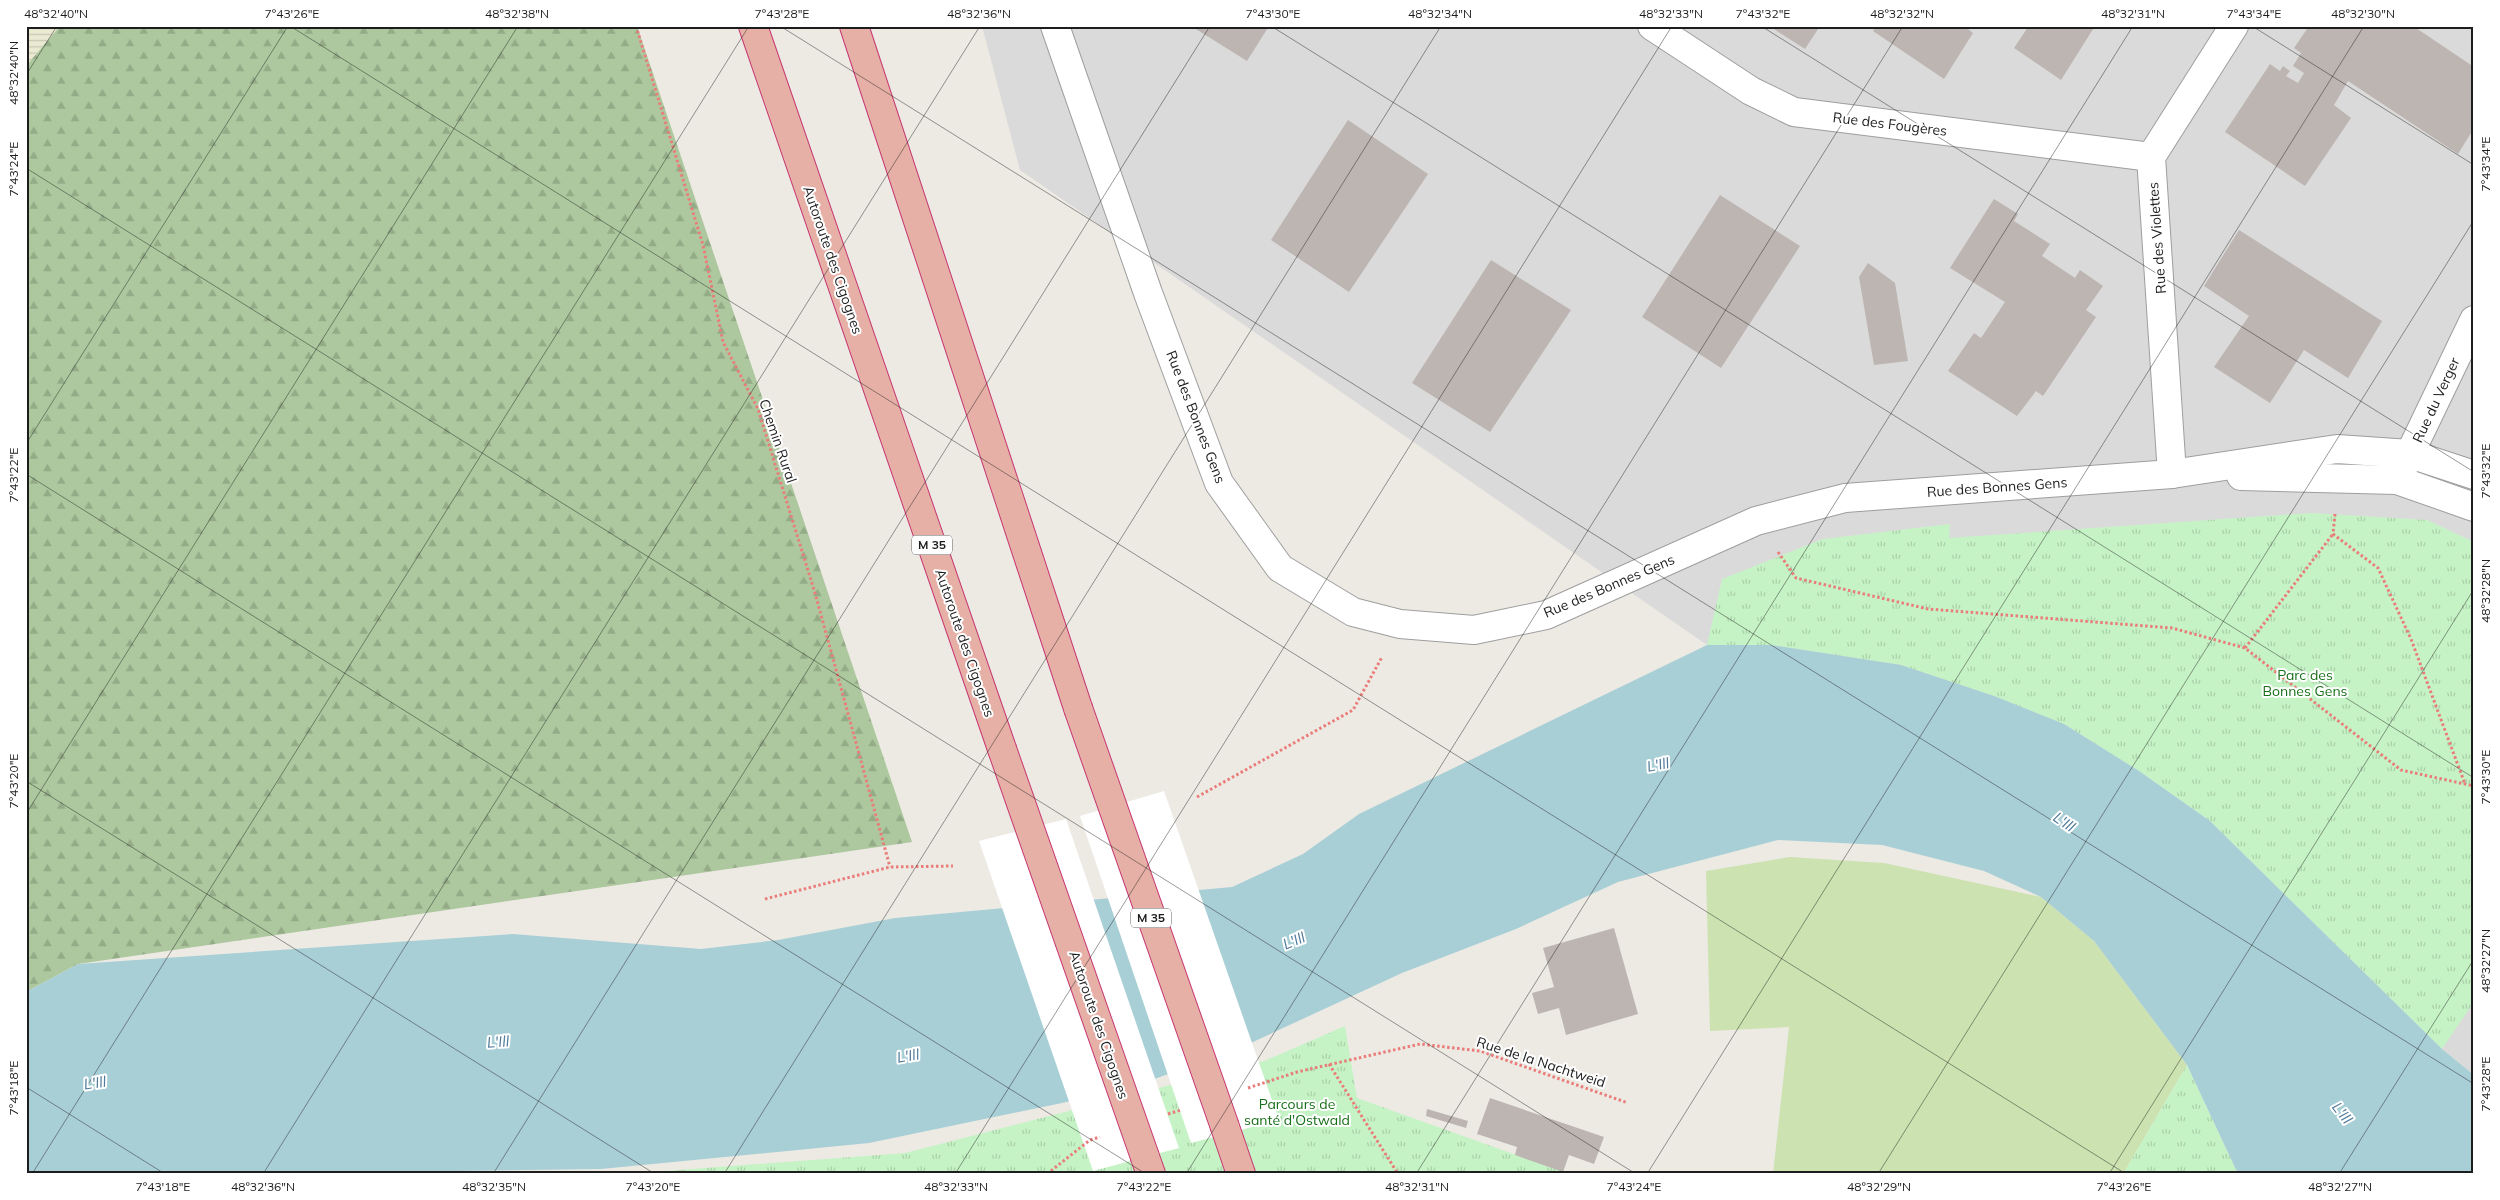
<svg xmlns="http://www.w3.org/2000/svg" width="2500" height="1200" font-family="Mulish,sans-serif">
  <defs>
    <pattern id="farmland-rules" width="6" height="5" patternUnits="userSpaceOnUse" patternTransform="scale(1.25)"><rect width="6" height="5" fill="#eaead2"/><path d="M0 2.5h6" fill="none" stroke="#c8c8b4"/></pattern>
    <pattern id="forest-firs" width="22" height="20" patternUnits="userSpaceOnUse" patternTransform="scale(1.25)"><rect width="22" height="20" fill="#adc89e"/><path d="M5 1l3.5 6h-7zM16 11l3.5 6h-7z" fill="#94ab88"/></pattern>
    <pattern id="park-tufts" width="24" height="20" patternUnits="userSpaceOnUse" patternTransform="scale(1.25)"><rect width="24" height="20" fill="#c6f3c6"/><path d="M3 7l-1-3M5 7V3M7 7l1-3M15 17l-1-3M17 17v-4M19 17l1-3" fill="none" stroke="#aad0aa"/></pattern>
  </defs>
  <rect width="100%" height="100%" fill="#edeae4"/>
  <polygon fill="#dbdada" points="982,26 2474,26 2474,1075 2442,1049 2210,821 2139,771 2064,724 1883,663 1771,645 1707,645 1020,170"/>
  <polygon fill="url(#farmland-rules)" points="26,26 60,26 26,66"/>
  <polygon fill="#cce2b0" points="1790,857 1884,863 2041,897 2094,941 2187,1065 2123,1174 1773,1174 1789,1027 1710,1031 1706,871"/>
  <polygon fill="url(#forest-firs)" points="60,26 637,26 912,842 78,964 26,992 26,66"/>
  <g fill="url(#park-tufts)">
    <polygon points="2311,513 2427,520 2474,542 2474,1002 2442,1049 2210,821 2139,771 2064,724 1994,696 1901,665 1771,645 1707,645 1722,579 1823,539 1950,524 1949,538"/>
    <polygon points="1345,1026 1357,1098 1569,1174 626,1174 905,1153 1264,1061"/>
    <polygon points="2187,1065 2238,1174 2123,1174"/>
  </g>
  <polygon fill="#a9cfd6" points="1707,645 1771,645 1901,665 1994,696 2064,724 2139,771 2210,821 2442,1049 2474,1075 2474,1174 2238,1174 2187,1065 2094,941 2041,897 1984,871 1882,845 1778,840 1618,882 1516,929 1402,973 1240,1048 1138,1085 1062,1103 869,1143 601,1169 458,1171 441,1174 26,1174 26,992 78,964 513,934 701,949 778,940 895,918 1232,887 1303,854 1359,814"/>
  <g fill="#fff">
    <polygon points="1164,791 1279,1120 1191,1143 1080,816"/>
    <polygon points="1066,819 1179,1148 1093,1171 979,841"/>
  </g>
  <g fill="#bdb5b1">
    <polygon points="1191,26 1269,26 1247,61"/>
    <polygon points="1769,26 1820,26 1805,49"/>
    <polygon points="1876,26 1964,26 1973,33 1944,79 1873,31"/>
    <polygon points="2033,26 2095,26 2061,80 2014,48 2028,27 2031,29"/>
    <polygon points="2309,26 2413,26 2474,67 2474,128 2458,154 2348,81 2334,105 2351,118 2305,186 2225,132 2270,64 2280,71 2283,66 2290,71 2286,76 2298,83 2304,73 2293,66 2301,53 2294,48"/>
    <polygon points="1348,120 1428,174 1349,292 1271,240"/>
    <polygon points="1720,195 1800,246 1721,368 1642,317"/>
    <polygon points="1994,199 2018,214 2014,221 2050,244 2042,256 2075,278 2080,270 2103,286 2086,310 2096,317 2043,396 2036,391 2017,416 1948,371 1974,333 1981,338 2005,302 1950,268"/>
    <polygon points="2239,230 2382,321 2348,378 2304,350 2270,403 2214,367 2249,316 2204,286"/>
    <polygon points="1491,260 1571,310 1490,432 1412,383"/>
    <polygon points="1868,263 1895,283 1908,361 1874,365 1859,277"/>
    <polygon points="1614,928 1638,1014 1566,1035 1559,1008 1538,1014 1532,993 1554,987 1543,948"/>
    <polygon points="1490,1098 1604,1137 1594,1164 1569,1155 1563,1172 1515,1155 1517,1147 1477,1134"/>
    <polygon points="1427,1109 1468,1121 1466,1128 1426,1116"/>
  </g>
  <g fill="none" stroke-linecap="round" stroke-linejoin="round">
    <defs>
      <g id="minor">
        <polyline points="1055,26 1148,293 1219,483 1280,568 1353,612 1400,624 1474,630 1546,615 1756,521 1845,498 2172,474 2337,449 2410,454 2474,475"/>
        <polyline points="1652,26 1751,91 1794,112 2151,157"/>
        <polyline points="2402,470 2474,320"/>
        <polyline points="2172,474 2151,157 2234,26"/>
        <polyline points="2241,476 2397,480 2474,507"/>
      </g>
      <g id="trunk">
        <polyline points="753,26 1002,749"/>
        <polyline points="854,26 1078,708"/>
        <polyline points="1225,1127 1241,1174"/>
        <polyline points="1145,1157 1151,1174"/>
      </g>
    </defs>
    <use href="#minor" stroke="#9e9e9e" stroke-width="30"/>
    <use href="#trunk" stroke="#c63772" stroke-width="30"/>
    <g stroke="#ea7c79" stroke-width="3" stroke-dasharray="2.5 2.5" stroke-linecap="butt">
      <polyline points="636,26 703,245 723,342 758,409 815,593 890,867"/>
      <polyline points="2335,514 2333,534 2378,568 2411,639 2465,784"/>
      <polyline points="1778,552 1796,578 1928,609 2172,628 2245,648 2401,770 2474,786"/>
      <polyline points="2245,648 2333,534"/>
      <polyline points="1197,797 1353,710 1382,657"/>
      <polyline points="765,899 890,867 953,866"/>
      <polyline points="1329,1064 1398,1174"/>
      <polyline points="1248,1088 1297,1072 1420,1044 1480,1051 1628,1103"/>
      <polyline points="1168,1114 1181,1110"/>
      <polyline points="1047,1174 1090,1140 1100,1137"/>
    </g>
    <use href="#minor" stroke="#fff" stroke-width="28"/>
    <use href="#trunk" stroke="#e6b0a6" stroke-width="28"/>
    <defs>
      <g id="trunk-bridge">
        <polyline points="1078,708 1225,1127"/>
        <polyline points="1002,749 1145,1157"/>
      </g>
    </defs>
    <use href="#trunk-bridge" stroke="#c63772" stroke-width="30" stroke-linecap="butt"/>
    <use href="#trunk-bridge" stroke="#e6b0a6" stroke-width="28"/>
  </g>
  <path fill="none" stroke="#1d1d1d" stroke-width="1" stroke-opacity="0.45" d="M290,26l1836,1148M780,26l1694,1058M1271,26l1203,752M1761,26l713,446M2252,26l222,139M26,75l31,-49M26,168l1610,1006M26,444l262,-418M26,474l1120,700M26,781l629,393M26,814l492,-788M26,1087l139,87M32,1174l717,-1148M263,1174l717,-1148M493,1174l717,-1148M724,1174l717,-1148M955,1174l717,-1148M1186,1174l717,-1148M1416,1174l717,-1148M1647,1174l717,-1148M1878,1174l596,-954M2109,1174l365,-585M2339,1174l135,-215"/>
  <g text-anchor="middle" stroke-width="4" stroke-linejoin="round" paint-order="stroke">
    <g fill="#fff" stroke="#616161" stroke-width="1">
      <rect x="912" y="535.5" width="40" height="19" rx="4"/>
      <rect x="1131" y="908.5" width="40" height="19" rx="4"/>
    </g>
    <g font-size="12" font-weight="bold" fill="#1d1d1d">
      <text x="932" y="549">M 35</text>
      <text x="1151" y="922">M 35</text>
    </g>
    <g font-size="14" fill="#1d1d1d" stroke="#fff">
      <text transform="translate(1890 124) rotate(7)" y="5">Rue des Fougères</text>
      <text transform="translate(2157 238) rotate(-94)" y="5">Rue des Violettes</text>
      <text transform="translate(833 260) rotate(71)" y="5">Autoroute des Cigognes</text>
      <text transform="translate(2436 400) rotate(-65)" y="5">Rue du Verger</text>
      <text transform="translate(1196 417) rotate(69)" y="5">Rue des Bonnes Gens</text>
      <text transform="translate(778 441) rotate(71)" y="5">Chemin Rural</text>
      <text transform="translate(1997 487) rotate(-4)" y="5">Rue des Bonnes Gens</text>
      <text transform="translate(1609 586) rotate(-23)" y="5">Rue des Bonnes Gens</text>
      <text transform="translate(965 643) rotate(71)" y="5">Autoroute des Cigognes</text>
      <text transform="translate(1099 1025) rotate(71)" y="5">Autoroute des Cigognes</text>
      <text transform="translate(1541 1062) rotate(18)" y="5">Rue de la Nachtweid</text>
    </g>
    <g font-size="14" fill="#176f18" stroke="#fff">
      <text x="2305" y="680">Parc des<tspan x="2305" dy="16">Bonnes Gens</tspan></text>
      <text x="1297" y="1109">Parcours de<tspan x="1297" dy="16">santé d'Ostwald</tspan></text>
    </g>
    <g font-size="15" font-style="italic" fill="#517b9b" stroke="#fff">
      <text transform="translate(1658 765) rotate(-11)" y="5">L'Ill</text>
      <text transform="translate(2064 822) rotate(35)" y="5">L'Ill</text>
      <text transform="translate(1294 941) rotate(-22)" y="5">L'Ill</text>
      <text transform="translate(498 1042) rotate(-4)" y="5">L'Ill</text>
      <text transform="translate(908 1056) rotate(-9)" y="5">L'Ill</text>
      <text transform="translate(95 1083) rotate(-8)" y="5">L'Ill</text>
      <text transform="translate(2342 1113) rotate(52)" y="5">L'Ill</text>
    </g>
  </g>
  <rect width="2500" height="1200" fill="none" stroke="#ffffff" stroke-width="55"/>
  <rect x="28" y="28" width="2444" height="1144" fill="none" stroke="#1d1d1d" stroke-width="2"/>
  <g font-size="12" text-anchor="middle" fill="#1d1d1d">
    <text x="56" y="18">48°32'40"N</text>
    <text x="292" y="18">7°43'26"E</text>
    <text x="517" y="18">48°32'38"N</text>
    <text x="782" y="18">7°43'28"E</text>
    <text x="979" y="18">48°32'36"N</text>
    <text x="1273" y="18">7°43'30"E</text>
    <text x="1440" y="18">48°32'34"N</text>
    <text x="1671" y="18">48°32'33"N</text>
    <text x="1763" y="18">7°43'32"E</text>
    <text x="1902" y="18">48°32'32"N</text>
    <text x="2133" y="18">48°32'31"N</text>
    <text x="2254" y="18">7°43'34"E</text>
    <text x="2363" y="18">48°32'30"N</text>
    <text transform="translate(14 73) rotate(-90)" y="4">48°32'40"N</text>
    <text transform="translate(2486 164) rotate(-90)" y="4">7°43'34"E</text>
    <text transform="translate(14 169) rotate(-90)" y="4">7°43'24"E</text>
    <text transform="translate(2486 471) rotate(-90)" y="4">7°43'32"E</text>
    <text transform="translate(14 475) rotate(-90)" y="4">7°43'22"E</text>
    <text transform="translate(2486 591) rotate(-90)" y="4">48°32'28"N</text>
    <text transform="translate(2486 777) rotate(-90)" y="4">7°43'30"E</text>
    <text transform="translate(14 781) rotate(-90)" y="4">7°43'20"E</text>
    <text transform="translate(2486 961) rotate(-90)" y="4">48°32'27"N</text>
    <text transform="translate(2486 1084) rotate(-90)" y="4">7°43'28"E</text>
    <text transform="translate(14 1088) rotate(-90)" y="4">7°43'18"E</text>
    <text x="163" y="1191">7°43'18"E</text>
    <text x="263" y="1191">48°32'36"N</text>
    <text x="494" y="1191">48°32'35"N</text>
    <text x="653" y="1191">7°43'20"E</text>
    <text x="956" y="1191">48°32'33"N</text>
    <text x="1144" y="1191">7°43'22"E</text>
    <text x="1417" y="1191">48°32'31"N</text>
    <text x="1634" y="1191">7°43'24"E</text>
    <text x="1879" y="1191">48°32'29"N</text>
    <text x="2124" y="1191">7°43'26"E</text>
    <text x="2340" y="1191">48°32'27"N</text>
  </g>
</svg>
